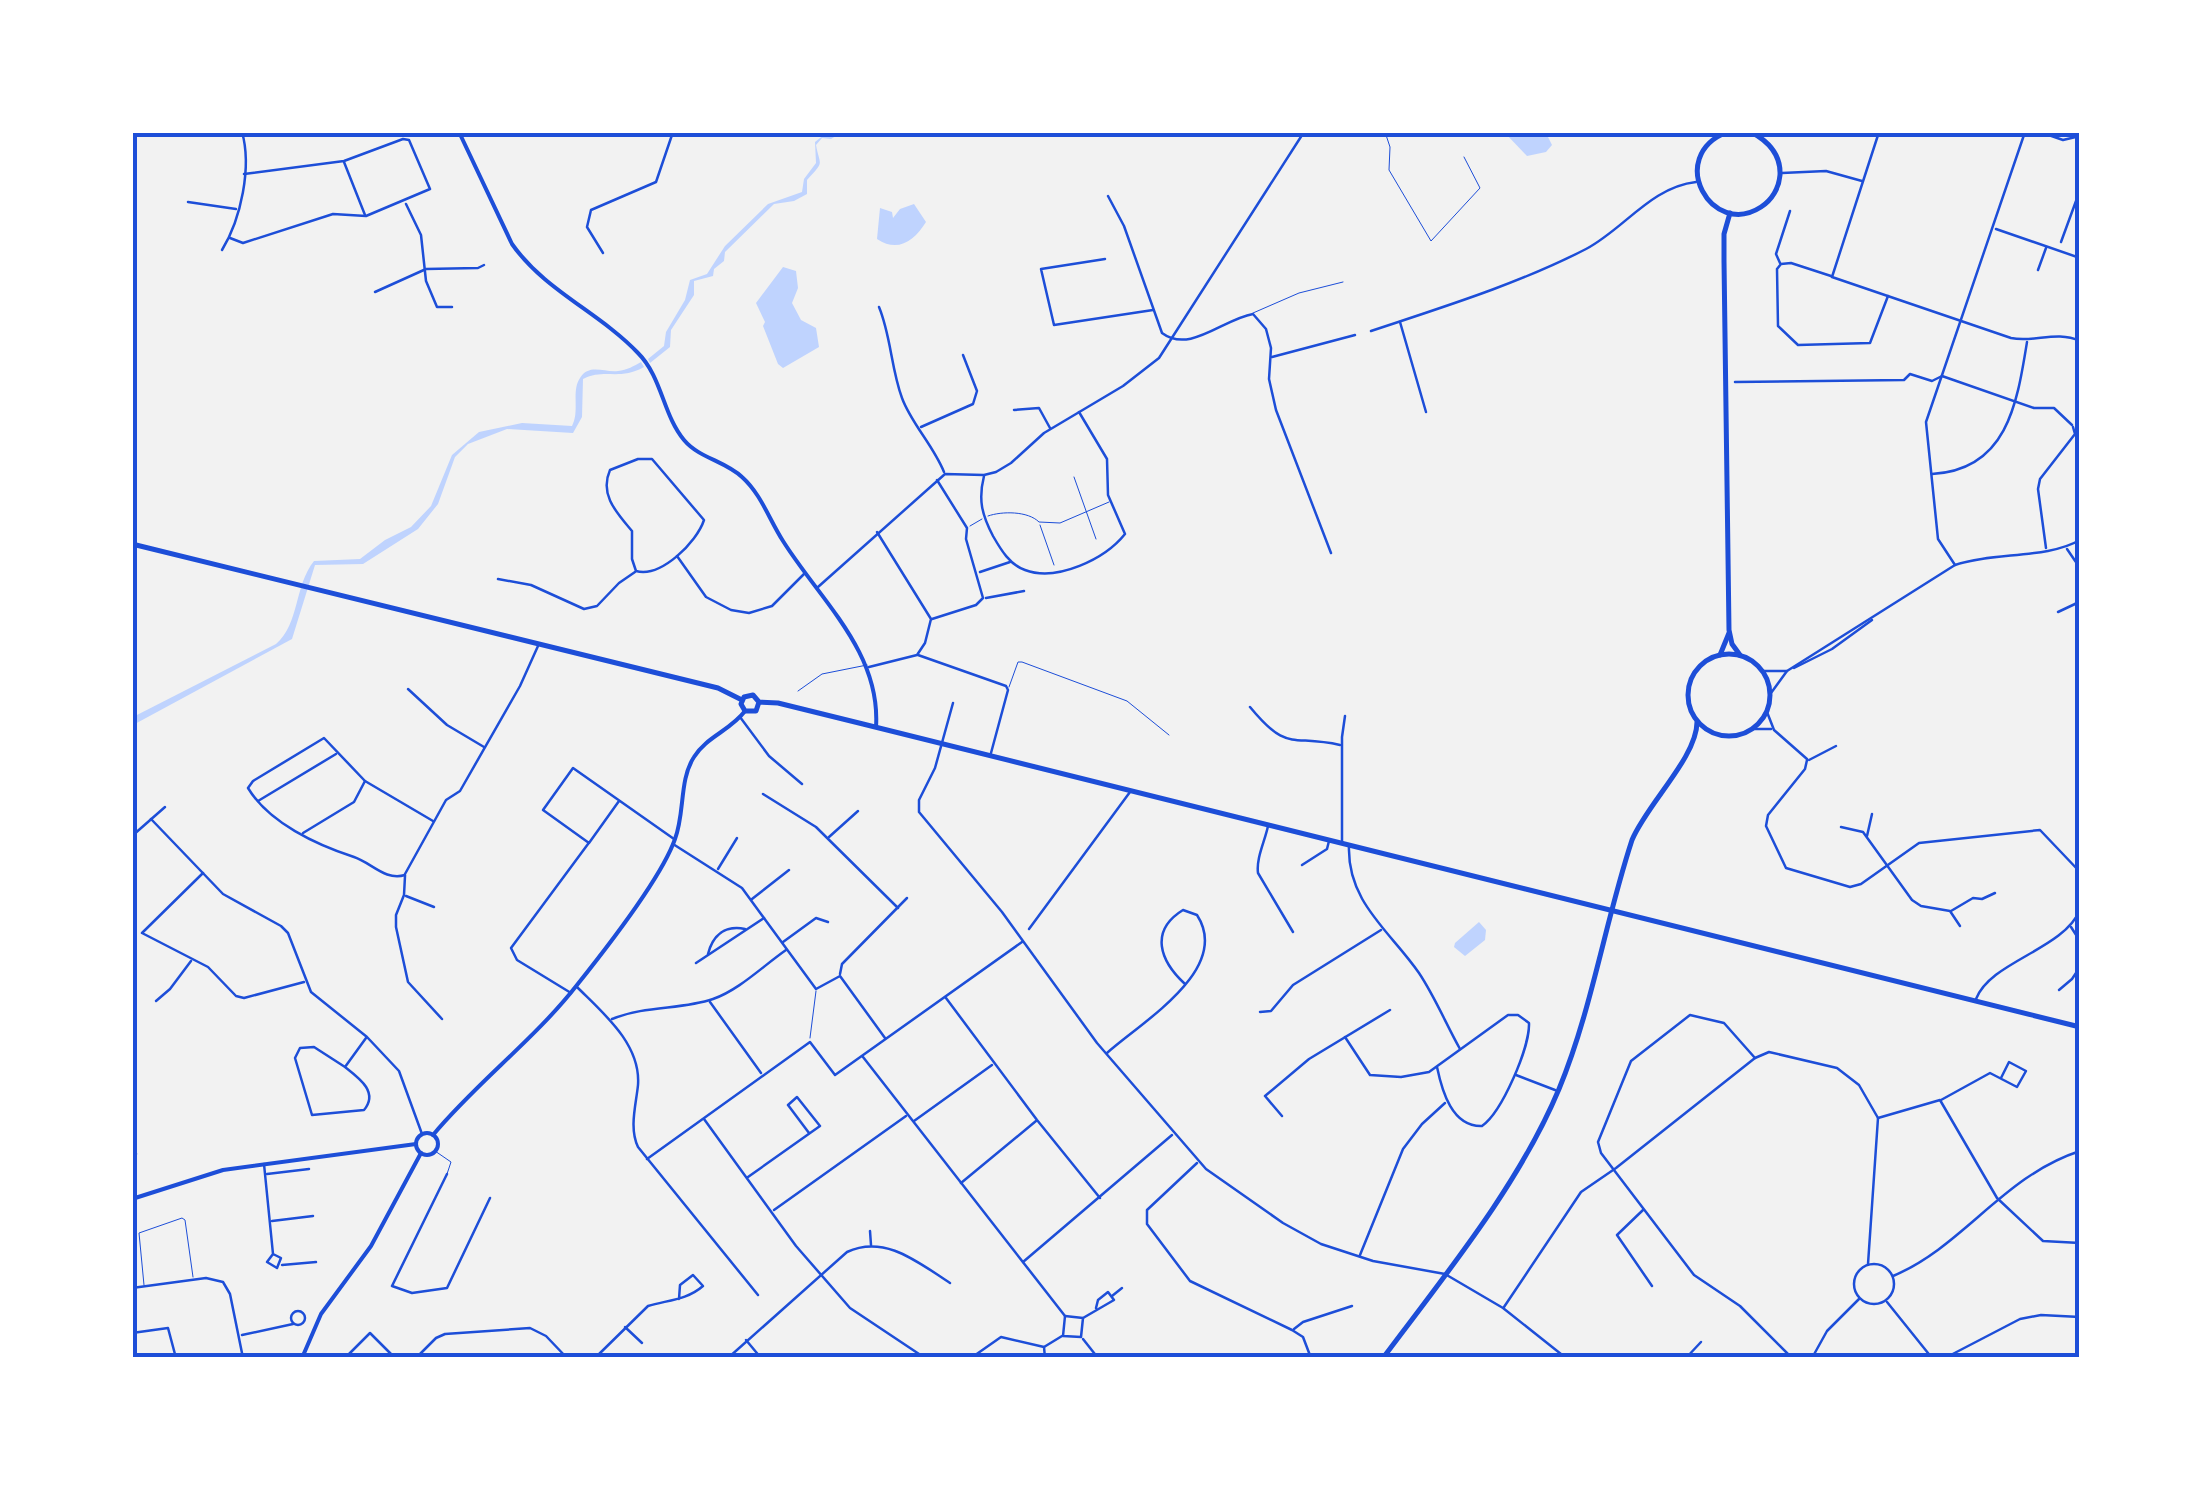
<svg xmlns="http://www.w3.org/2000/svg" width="2212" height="1490" font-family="'Noto Sans',sans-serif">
  <rect width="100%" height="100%" fill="#f2f2f2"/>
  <g fill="#bfd3fe">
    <path d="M841,133l-10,6 -9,-1 -6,7c4,22 9,15 -9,35v14l-13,7 -20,3 -49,48 -1,9 -10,8 -1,7 -19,5v14l-23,35 -1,17 -20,16 -2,-4 16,-13 2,-14 19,-32 5,-20 17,-6 18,-28 43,-42 34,-12 2,-13 12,-16 -1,-21 10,-8z"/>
    <polygon points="1505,133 1546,133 1552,145 1546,152 1527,156"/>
    <path d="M914,204l12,18c-12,19 -28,31 -49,17l3,-31 12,4 1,6 7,-9z"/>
    <polygon points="783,267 796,271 798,288 792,303 801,320 816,328 819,347 783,368 778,364 763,326 765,322 756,303"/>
    <path d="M641,362l3,5c-25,14 -39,1 -61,12l-1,38 -9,16 -66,-4 -39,15 -13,13 -17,47 -20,25 -55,35 -48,1 -23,74 -159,86v-8l143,-73c24,-21 18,-58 38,-83l46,-2 25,-19 26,-13 20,-21 21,-51 27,-23 43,-9 50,3c8,-15 -1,-35 8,-48 9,-15 25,-5 38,-7 9,-1 16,-5 23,-9z"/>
    <polygon points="1479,922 1486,930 1485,940 1465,956 1454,947 1455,943"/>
  </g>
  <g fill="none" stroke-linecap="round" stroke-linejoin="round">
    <g stroke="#1d4ed8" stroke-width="1">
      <polyline points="1385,132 1390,147 1389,170 1431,241 1480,188 1464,157"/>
      <polyline points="1253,313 1299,293 1343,282"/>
      <polyline points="1074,477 1096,539"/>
      <path d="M988,516c14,-5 40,-5 51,6l21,1 49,-21"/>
      <polyline points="1040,525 1054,565"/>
      <polyline points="970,526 982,519"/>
      <polyline points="1009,687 1018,662 1022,662 1127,701 1169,735"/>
      <polyline points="798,691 822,674 867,665"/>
      <polyline points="810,1038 816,991"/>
      <polyline points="435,1151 451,1162 447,1174"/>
      <polyline points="144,1285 139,1233 182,1218 185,1220 193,1277"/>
    </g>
    <polyline stroke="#1d4ed8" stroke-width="2.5" points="1735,382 1904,380 1910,374 1932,381 1942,376 2034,408 2054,408 2072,425"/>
    <g stroke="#1d4ed8" stroke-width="2.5">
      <path d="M1879,132l-47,145 179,61c24,5 45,-8 69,3"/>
      <polyline points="2040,132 2063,140 2080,136"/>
      <polyline points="344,162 365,215"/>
      <polyline points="1782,173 1826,171 1862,181"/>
      <path d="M1108,196l16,30 38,107c28,21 61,-14 91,-19l13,15 5,19 -2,31 7,31 55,143"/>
      <polyline points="188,202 236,209"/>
      <polyline points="406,204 421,235 426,281 437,307 452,307"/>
      <polyline points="1996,229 2080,258"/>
      <polyline points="230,238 243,243 333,214 366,216 430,189 409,140 403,139 344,161 244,174"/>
      <polyline points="2061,242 2076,201 2080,200"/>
      <path d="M222,250c19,-31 30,-83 20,-118"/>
      <polyline points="603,253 587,227 591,210 656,182 673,132"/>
      <polyline points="1105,259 1041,269 1054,325 1153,310"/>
      <polyline points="1780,263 1776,254 1790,211"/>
      <polyline points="2038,270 2046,248"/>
      <polyline points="1831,276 1791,263 1781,264 1777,269 1778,326 1798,345 1870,343 1888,296"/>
      <polyline points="375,292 426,269 478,268 484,265"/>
      <path d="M879,307c12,29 12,61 23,91 9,25 31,47 42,74"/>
      <polyline points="1400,322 1426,412"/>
      <path d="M1371,331c72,-24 147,-47 215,-82 38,-20 65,-62 110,-67"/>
      <polyline points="1272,357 1355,335"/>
      <polyline points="1014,410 1039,408 1050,428"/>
      <polyline points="921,427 973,404 977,391 963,355"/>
      <path d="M638,459h14l52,61c-7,22 -43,58 -68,51l-4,-12v-28c-15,-18 -33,-36 -22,-61z"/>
      <path d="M1932,474c75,-4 85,-70 95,-132"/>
      <path d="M984,476c-6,24 -2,39 9,60 8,14 17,29 32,34 32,12 80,-11 100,-36l-17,-39 -1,-36 -28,-47"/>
      <polyline points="2046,548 2038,489 2040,479 2075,434 2073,427"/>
      <polyline points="2067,549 2080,568"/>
      <polyline points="677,556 706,597 731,610 749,613 772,606 805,573"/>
      <polyline points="1955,565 1938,539 1926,422 2025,132"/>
      <polyline points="980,572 1010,562"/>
      <polyline points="498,579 531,585 584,609 597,606 619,583 635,572"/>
      <polyline points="818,587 945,474 984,475 996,472 1011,463 1044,433 1123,386 1159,358 1304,132"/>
      <polyline points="986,598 1024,591"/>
      <polyline points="2058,612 2075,604 2080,598"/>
      <polyline points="932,619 976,605 983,598 966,539 967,528 937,480"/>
      <polyline points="918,655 1006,686 1008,690 991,753"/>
      <polyline points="869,667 917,655 925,643 931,619 877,532"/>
      <polyline points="1794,668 1832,649 1872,620"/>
      <polyline points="1763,671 1787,671"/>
      <polyline points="408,689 447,725 484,747"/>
      <path d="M1771,693l16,-22 168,-106c38,-13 92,-6 125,-25"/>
      <polyline points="953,703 935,768 919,800 919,812 1002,912 1097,1043 1206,1169 1283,1223 1321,1244 1373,1261 1445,1274 1503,1308 1566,1358"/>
      <path d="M1250,707c38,46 40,27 90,38"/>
      <polyline points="1767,712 1774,730 1807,759"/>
      <polyline points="740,717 769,756 802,784"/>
      <polyline points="1753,729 1771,729"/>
      <polyline points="1807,760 1805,769 1768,815 1766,826 1786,868 1850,887 1861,884 1919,843 2040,830 2080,872"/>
      <polyline points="1809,760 1836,746"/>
      <path d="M365,781l-41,-43 -71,43 -5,7c21,35 69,57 106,69 18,6 31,24 51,18"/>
      <polyline points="763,794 816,827 898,908"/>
      <polyline points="258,801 336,754"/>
      <polyline points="619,801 589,843 543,810 573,768 674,839"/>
      <polyline points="151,819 223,894 281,926 288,933 311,992 367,1037 399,1071 422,1134"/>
      <path d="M1268,826c-3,15 -12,32 -10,47l35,59"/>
      <polyline points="1841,827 1863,832 1912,900 1921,906 1950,911 1960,926"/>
      <polyline points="303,833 354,802 365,781 433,821"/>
      <polyline points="132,836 165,807"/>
      <polyline points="1867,836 1872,814"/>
      <polyline points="829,837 858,811"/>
      <polyline points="1342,841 1342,737 1345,716"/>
      <polyline points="673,844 742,888 816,989 840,976 885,1038"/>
      <path d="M1349,846c-2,56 41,85 70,127 16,24 27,51 41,76"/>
      <polyline points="1302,865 1327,849 1329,841"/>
      <polyline points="718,869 737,838"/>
      <polyline points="203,873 142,933 208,967 236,996 244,998 304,982"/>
      <polyline points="405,874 446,800 460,791 520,686 538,646"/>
      <polyline points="405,876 404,895 396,915 396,927 408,982 442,1019"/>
      <polyline points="406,896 434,907"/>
      <polyline points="752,899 789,870"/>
      <polyline points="1951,911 1973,898 1982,899 1995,893"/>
      <polyline points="2071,927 2080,941"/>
      <polyline points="1029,929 1130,792"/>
      <polyline points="783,942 816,918 828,922"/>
      <path d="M708,954c5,-19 17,-29 37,-25"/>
      <polyline points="696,963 764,918"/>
      <polyline points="840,974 842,964 907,898"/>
      <path d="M577,987c26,26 64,57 61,98 -2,20 -9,43 0,62l120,148"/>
      <polyline points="2059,990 2072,979 2080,967"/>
      <polyline points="571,993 517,960 511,948 588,844"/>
      <polyline points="946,998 1037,1120 1100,1198"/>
      <path d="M1976,999c15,-38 87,-49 104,-89"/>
      <polyline points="156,1001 170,989 191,961"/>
      <polyline points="710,1002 761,1073"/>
      <polyline points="1260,1012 1271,1011 1293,985 1381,930"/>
      <path d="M612,1019c35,-14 69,-9 101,-20 26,-9 50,-33 73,-49"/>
      <path d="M1345,1037l25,38 31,2 28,-5 79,-57h10l11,8c1,24 -27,89 -47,103 -30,1 -40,-35 -45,-59"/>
      <path d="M1107,1053c36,-32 125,-84 90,-138l-14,-5c-34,21 -23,51 2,74"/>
      <polyline points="863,1057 1065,1316"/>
      <polyline points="1755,1058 1724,1023 1690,1015 1631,1061 1598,1142 1601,1153 1694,1275 1740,1306 1792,1358"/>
      <path d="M345,1067c14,11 34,25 19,43l-52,5 -17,-57 5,-10 14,-1 31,20 21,-29"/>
      <polyline points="1516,1075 1555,1090"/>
      <polyline points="1941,1100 1990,1073 2017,1087 2026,1071 2009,1062 2001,1078"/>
      <polyline points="1282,1116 1265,1096 1309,1059 1390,1010"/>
      <polyline points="1878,1118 1940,1100 1997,1198 2043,1241 2080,1243"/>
      <polyline points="704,1119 796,1246 850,1308 925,1358"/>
      <polyline points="914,1121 992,1065"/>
      <polyline points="132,1151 136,1154"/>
      <polyline points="647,1159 810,1042 835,1075 1022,942"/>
      <polyline points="1197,1163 1147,1210 1147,1224 1190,1281 1292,1330 1303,1337 1311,1358"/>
      <polyline points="264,1164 273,1254 267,1262 277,1268 281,1258 273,1254"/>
      <polyline points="267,1174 309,1169"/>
      <polyline points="447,1174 392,1286 412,1293 447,1288 490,1198"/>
      <polyline points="748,1177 820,1126 797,1097 788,1105 809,1133"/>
      <polyline points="961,1183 1036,1121"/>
      <polyline points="774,1210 906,1116"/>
      <polyline points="1643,1210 1617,1235 1652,1286"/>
      <polyline points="272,1221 313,1216"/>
      <polyline points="870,1231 871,1245"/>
      <polyline points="1360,1255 1403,1149 1422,1124 1445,1103"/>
      <polyline points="1023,1262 1172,1135"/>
      <circle cx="1874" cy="1284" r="20"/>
      <polyline points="282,1265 316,1262"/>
      <path d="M1893,1276c71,-30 110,-100 187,-125"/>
      <polyline points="132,1288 206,1278 223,1282 230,1294 243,1358"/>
      <polyline points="1112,1296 1122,1288"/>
      <polyline points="1887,1302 1932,1358"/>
      <polyline points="1504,1307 1581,1192 1616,1168 1755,1058 1769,1052 1837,1068 1859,1085 1878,1118 1868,1264"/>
      <circle cx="298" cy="1318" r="7"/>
      <polygon points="1065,1316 1083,1318 1081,1337 1063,1336"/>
      <polyline points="1083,1318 1114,1300 1108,1292 1098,1300 1096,1308"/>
      <polyline points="625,1327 642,1343"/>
      <polyline points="1294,1329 1303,1322 1352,1306"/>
      <polyline points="132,1333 168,1328 176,1358"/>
      <polyline points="242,1335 293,1324"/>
      <polyline points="1083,1339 1098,1358"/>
      <polyline points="746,1340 761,1358"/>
      <polyline points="1044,1347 1062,1336"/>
      <polyline points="349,1354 370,1333 395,1358"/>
      <polyline points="416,1358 436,1338 445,1334 530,1328 546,1336 567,1358"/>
      <path d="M595,1358l53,-52c20,-6 39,-6 55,-20l-10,-11 -13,10 -1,14"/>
      <path d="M728,1358l119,-106c38,-18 72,11 103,31"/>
      <polyline points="971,1358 1001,1337 1044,1347 1045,1358"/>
      <polyline points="1686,1358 1701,1342"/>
      <polyline points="1812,1358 1827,1331 1859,1299"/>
      <polyline points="1945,1358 2020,1319 2041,1315 2080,1317"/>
    </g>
    <g stroke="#1d4ed8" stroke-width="4">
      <path d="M459,132l53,112c33,47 87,68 126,109 24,24 25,62 46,87 15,18 41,21 58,37 19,17 27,42 41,64 37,59 98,111 93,186"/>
      <circle cx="427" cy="1144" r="11"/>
      <path d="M433,1135c44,-53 101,-95 144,-150 28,-35 84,-106 98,-146 10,-26 4,-59 19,-82 12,-20 37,-27 51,-46"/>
      <polyline points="132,1199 223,1170 416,1144"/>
      <polyline points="302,1358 321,1314 371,1246 421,1153"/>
    </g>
    <g stroke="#1d4ed8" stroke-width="5">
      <polyline points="132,544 718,688 742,700"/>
      <polyline points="759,702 756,711 745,711 741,704 744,697 753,695 759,702 778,703 863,724 2080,1027"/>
    </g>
    <g stroke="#1d4ed8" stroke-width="5">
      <path d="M1727,132c-62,25 -15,107 34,75 11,-7 18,-19 19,-32 1,-21 -12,-34 -29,-43"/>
      <polyline points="1730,213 1724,234 1724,261 1729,630 1732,644 1740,655"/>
      <circle cx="1729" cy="695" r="41"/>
      <polyline points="1720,655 1729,633"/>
      <path d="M1383,1358c62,-83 136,-173 176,-269 33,-80 46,-167 73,-249 15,-36 65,-83 65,-118"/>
    </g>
  </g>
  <rect width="2212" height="1490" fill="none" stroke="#ffffff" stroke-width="270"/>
  <rect x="135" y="135" width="1942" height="1220" fill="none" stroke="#1d4ed8" stroke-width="4"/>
</svg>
